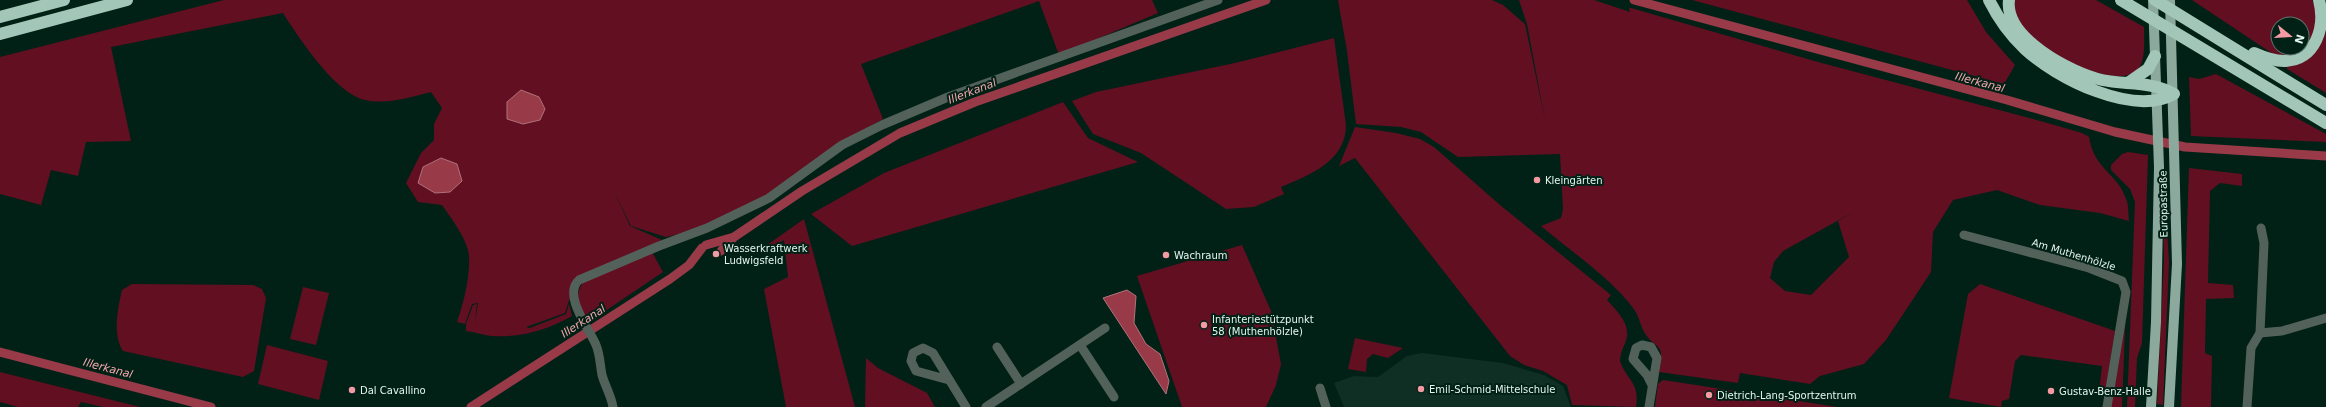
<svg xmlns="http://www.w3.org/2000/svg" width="2326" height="407" font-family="'DejaVu Sans',sans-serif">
  <rect width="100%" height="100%" fill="#012117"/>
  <polygon fill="#0f2f24" points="1422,353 1503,363 1544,375 1563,386 1571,407 1344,407 1334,383 1354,376 1378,377 1407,356"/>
  <g fill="#620f22" fill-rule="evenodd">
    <path d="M224,0h928l6,13 -99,42 -20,-54 -178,63 22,55 -40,23 -59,41 -1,-1 1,2 -58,40 -60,13 -35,-11 -17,-35 -1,-10 1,10 16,35 32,14 -86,39 -11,34 -39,14 4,1 36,-14 3,-10 3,12c-25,14 -52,22 -81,20 -8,-1 -16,-4 -25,-5v-7l7,-19 4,-1 -2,20 3,-21 -6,1 -7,20 -8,-2c7,-21 13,-44 12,-66 -1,-16 -18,-38 -27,-51l-24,-3 -12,-19 15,-30 13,-13v-16l8,-16 -11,-16c-20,5 -45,13 -66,8 -30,-7 -66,-62 -82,-87l-172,34 20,94 -45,1 -8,34 -27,-6 -10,35 -41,-11v-137z"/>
    <path d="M1338,0h154l11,5 22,19 20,96 -18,-96 -8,-24h75l36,12 -1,-4h2l187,54 226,60 38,11 7,4c5,33 29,36 37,62 3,6 2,15 3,22l-29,-8 -60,-8 -43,-15 -44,10 -20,32 -2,40 -45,68 -22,24 -44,12 -10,8 -70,-11 -2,10 -79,-11c7,-33 -4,-20 -16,-42 -3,-7 -5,-16 -10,-22 -20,-28 -65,-59 -92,-82l20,-8 2,-9 -3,-55 -102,3 -37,-25 -20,-5 -45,-3 -9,-73zM1857,210l-19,11 11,36 -38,38 -26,-4 -15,-13 4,-16 9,-11z"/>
    <polygon points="1692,0 1967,0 1986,32 2015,65 2004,84"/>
    <path d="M2015,0h81l48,27c0,11 2,34 -6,42 -21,22 -84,-13 -103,-27 -6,-4 -14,-15 -18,-21 -3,-5 -2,-15 -2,-21z"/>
    <path d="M2192,0h120l5,9 -3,30 -19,16 -19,1zM2278,24h24v24h-24z"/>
    <path d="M2326,31v62l-39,-24v-4c21,-8 32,-11 39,-34z"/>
    <path d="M1334,38l12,87c0,36 -36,50 -65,62l3,7 -30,13 -28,2 -85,-56 -48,-19 -21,-33 24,-9 139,-29z"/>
    <polygon points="2216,74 2326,134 2326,142 2191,136 2189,77 2199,79"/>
    <polygon points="1063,102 1088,138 1138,162 852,246 811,214 884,173"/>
    <path d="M1355,127l41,6 24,6 14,8 66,58 111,90 -4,5c8,9 22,22 20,36 -1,8 -7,15 -7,25 7,20 20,21 16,46l-64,-2 -5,-20 -24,-14 -19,-6 -14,-9 -155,-198 -16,8z"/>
    <polygon points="2128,152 2148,155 2142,343 2137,358 2135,407 2127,407 2135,202 2130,189 2111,170 2111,165 2122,154"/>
    <polygon points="2189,168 2242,174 2242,186 2220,183 2210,191 2208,283 2233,285 2234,298 2206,299 2205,353 2212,356 2211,407 2181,407"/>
    <polygon points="2163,213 2166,213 2169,262 2163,405 2157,404 2164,260"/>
    <polygon points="804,219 855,407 786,407 764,289 788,277 784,240 761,254 760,250"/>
    <polygon points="1242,245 1271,311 1281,364 1276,385 1266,407 1182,407 1137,276"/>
    <path d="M652,252l11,20 -77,52c-7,-15 -13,-31 -1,-44z"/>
    <path d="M132,284l121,1 9,4 4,9 -12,73 -11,6 -120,-26c-11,-16 -5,-44 -1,-61z"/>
    <polygon points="1980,284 2115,331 2105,394 2099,393 2102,366 2021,355 2015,361 2009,399 2002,401 2001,407 1949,398 1968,294"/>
    <polygon points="303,287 329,293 316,345 290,339"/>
    <polygon points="2126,303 2122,407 2110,407"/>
    <polygon points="1355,338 1403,348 1388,358 1373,354 1367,359 1366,372 1348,369"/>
    <polygon points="267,345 328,361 319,400 258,384"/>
    <polygon points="866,358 878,368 927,393 935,407 865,407"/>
    <polygon points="0,372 140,407 103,407 81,402 78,407 18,407 0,402"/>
    <polygon points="1663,380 1683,383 1837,407 1655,407 1658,384"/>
  </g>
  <g fill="#983a48" stroke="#af727a">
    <polygon points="521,90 539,97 545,109 540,120 523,124 507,119 507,102"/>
    <polygon points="441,158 457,164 462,181 450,192 435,193 418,183 423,167"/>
    <polygon points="1127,290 1136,296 1134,323 1146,344 1160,354 1169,381 1166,394 1103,298"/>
  </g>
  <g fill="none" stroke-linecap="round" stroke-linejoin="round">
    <g stroke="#983a48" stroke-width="9">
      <polyline points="1634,0 2007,100 2115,132 2185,147 2326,156"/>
      <polyline points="706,245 734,237 802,191 900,133 975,102 1266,0"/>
      <polyline points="721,251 734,237"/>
      <polyline points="0,352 211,407"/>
      <polyline points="471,407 670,279 689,265 702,248"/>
    </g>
    <g stroke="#53615b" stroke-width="9">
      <polyline points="1964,235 2089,268 2122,281 2126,292 2107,407"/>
      <polyline points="2260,333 2282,331 2326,318"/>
      <polyline points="1080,345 1114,397"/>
      <polyline points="997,347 1021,384"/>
      <polyline points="949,380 916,371 911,361 913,353 923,348 933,353 966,407"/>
      <polyline points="1320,388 1326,407"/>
      <path d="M613,407c-2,-12 -8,-21 -11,-32 -2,-10 -2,-21 -6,-30 -6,-15 -34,-50 -17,-65l80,-34 48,-18 62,-30 73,-53 40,-20 66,-28 270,-97"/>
      <polyline points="986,407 1105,328"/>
      <polyline points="1649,407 1657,358 1651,347 1642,345 1636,348 1633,359 1647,375 1652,385"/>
      <polyline points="2247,407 2251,348 2260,333 2264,243 2261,228"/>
    </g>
    <g stroke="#8ca99d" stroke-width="10">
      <polyline points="2151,407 2156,322 2159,167 2153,0"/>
      <polyline points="2169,407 2177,264 2170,0"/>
    </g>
    <g stroke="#a2c6b7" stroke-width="12">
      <path d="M1989,0c9,18 21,35 36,49 31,29 108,68 149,45 -22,-13 -48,-9 -72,-14 -31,-7 -98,-42 -93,-80"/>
      <polyline points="2121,0 2326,123"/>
      <polyline points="2155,0 2326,105"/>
      <polyline points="0,17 64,0"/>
      <polyline points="0,34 127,0"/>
      <path d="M2254,53c9,4 20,8 30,8 32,-1 42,-34 35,-61"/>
      <polyline points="2128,83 2148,69 2155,56"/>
    </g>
  </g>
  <g fill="#f49aa2" stroke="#012117" stroke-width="1.5">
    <circle cx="1537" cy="180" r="4"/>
    <circle cx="716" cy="254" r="4"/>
    <circle cx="1166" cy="255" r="4"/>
    <circle cx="1204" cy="325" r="4"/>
    <circle cx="1421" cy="389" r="4"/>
    <circle cx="352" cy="390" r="4"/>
    <circle cx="2051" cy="391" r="4"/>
    <circle cx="1709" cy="395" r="4"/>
  </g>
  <g text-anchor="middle" stroke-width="4" stroke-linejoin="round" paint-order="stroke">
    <g font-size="10" fill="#e4f6ee" stroke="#012117" text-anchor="start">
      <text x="1545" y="184">Kleingärten</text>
      <text x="724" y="252">Wasserkraftwerk<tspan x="724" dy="12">Ludwigsfeld</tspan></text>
      <text x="1174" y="259">Wachraum</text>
      <text x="1212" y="323">Infanteriestützpunkt<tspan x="1212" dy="12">58 (Muthenhölzle)</tspan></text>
      <text x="1429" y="393">Emil-Schmid-Mittelschule</text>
      <text x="360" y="394">Dal Cavallino</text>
      <text x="2059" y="395">Gustav-Benz-Halle</text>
      <text x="1717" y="399">Dietrich-Lang-Sportzentrum</text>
    </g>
    <g font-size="10" fill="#e4f6ee" stroke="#012117">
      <text transform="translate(2163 204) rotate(-91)" y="4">Europastraße</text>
      <text transform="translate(2074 254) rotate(17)" y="4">Am Muthenhölzle</text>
    </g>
    <g font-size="11" font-style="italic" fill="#f6a7ad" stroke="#012117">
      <text transform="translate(1980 82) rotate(15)" y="4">Illerkanal</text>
      <text transform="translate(972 91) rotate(-21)" y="4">Illerkanal</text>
      <text transform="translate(583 321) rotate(-33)" y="4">Illerkanal</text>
      <text transform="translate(108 368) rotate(15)" y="4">Illerkanal</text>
    </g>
  </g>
  <g transform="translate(2290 36) rotate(108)"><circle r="19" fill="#012117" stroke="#5c766d"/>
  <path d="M0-3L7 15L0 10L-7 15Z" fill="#f49aa2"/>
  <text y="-6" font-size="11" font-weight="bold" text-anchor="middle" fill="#e4f6ee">N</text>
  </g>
</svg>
